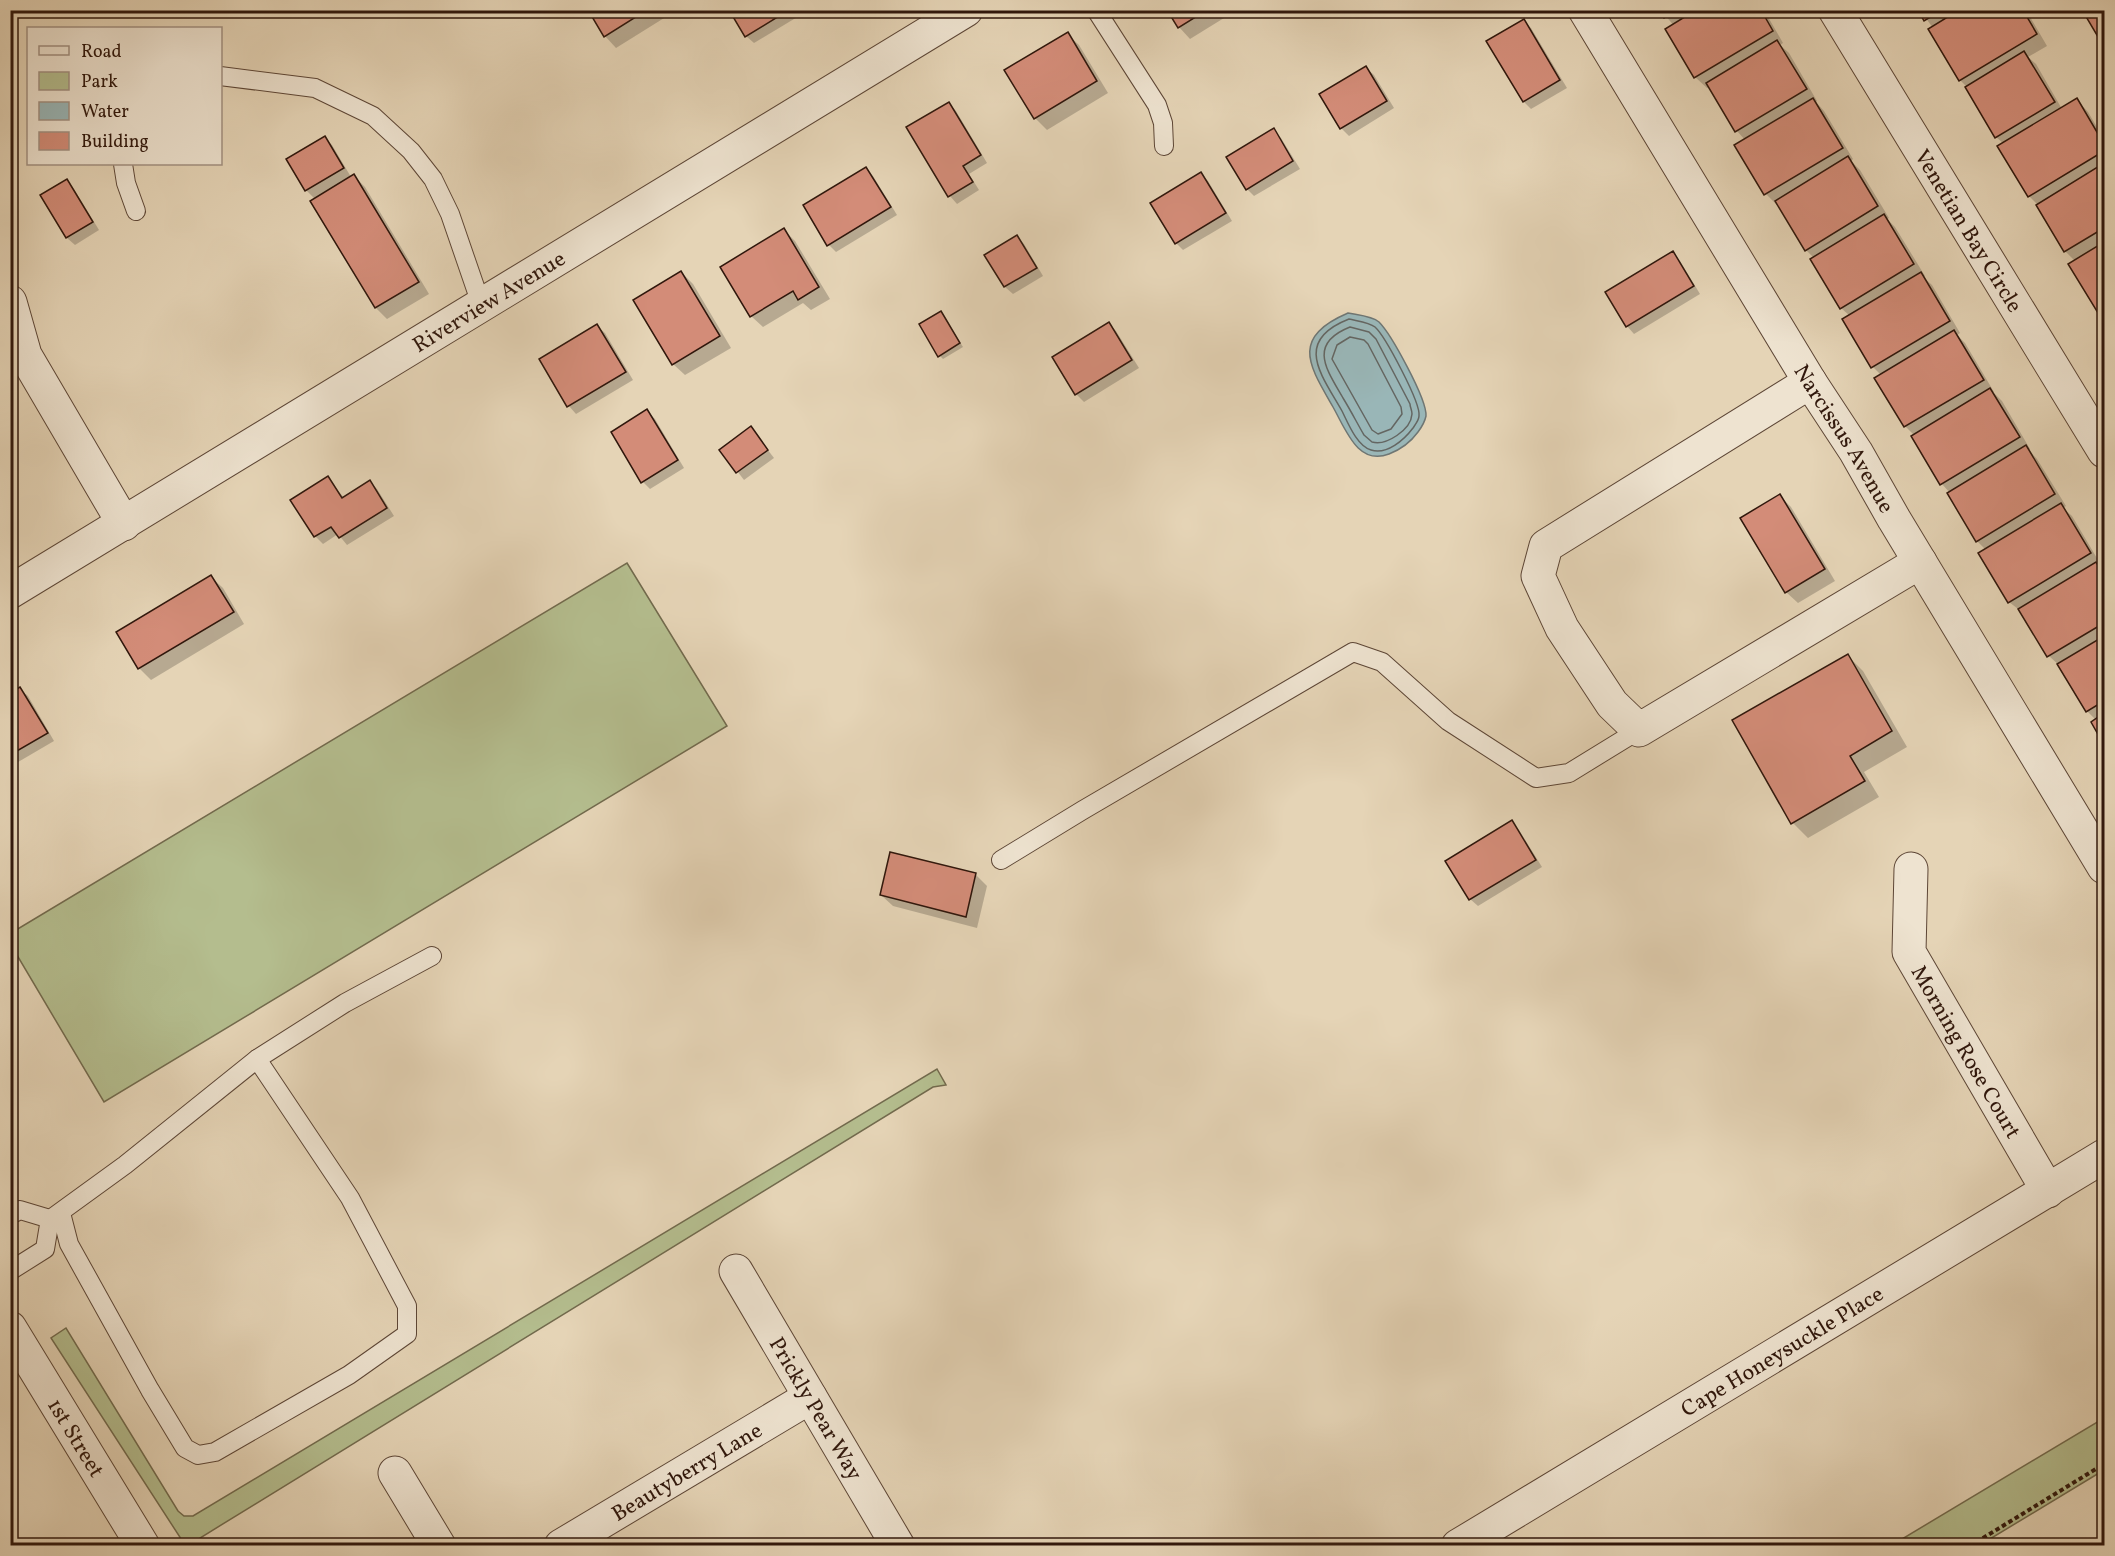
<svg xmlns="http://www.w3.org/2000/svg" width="2115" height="1556" font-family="Vollkorn,serif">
  <rect width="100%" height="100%" fill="#e5d4b6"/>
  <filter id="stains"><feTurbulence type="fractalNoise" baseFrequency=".00333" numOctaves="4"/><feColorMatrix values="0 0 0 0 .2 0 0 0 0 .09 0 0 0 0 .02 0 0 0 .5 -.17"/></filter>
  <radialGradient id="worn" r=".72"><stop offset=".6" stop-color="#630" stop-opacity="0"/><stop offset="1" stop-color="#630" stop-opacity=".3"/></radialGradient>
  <g fill="#b4bd8e" stroke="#726a4d" stroke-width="1.5">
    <polygon points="627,563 727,726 104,1102 11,945 11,933"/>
    <polygon points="937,1069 946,1085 933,1087 200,1538 194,1545 185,1545 51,1338 66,1328 178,1511 184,1516 193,1516"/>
    <polygon points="2104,1418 2104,1470 1980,1545 1892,1545"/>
  </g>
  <path fill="#99b6b7" stroke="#6f7673" stroke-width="1.5" d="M1348,313c9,2 24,3 31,9 12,12 48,77 47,94 -1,5 -5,12 -8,16 -8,11 -16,17 -29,22 -31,12 -43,-24 -56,-47 -24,-42 -43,-69 15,-94z"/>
  <g fill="#0003">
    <polygon points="589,10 677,10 616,48 605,36"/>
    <polygon points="731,10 796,10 799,16 754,43 746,36"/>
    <polygon points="1169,10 1237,10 1190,39 1179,27"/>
    <polygon points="1661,10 1764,10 1783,43 1780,45 1789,53 1817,101 1816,102 1824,111 1853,159 1851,161 1860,170 1889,218 1887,219 1895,227 1925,276 1923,277 1932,285 1960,333 1957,335 1965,343 1994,392 1993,392 2002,401 2030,449 2029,450 2037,459 2066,506 2063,508 2072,516 2101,565 2099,566 2104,572 2104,742 2093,722 2096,720 2087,711 2061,667 2049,656 2022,612 2009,602 1986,550 1977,541 1950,493 1942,484 1914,435 1905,426 1876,378 1881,375 1873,367 1844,320 1850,316 1841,308 1814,258 1806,250 1779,204 1777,205 1766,194 1745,140 1737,131 1710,87 1707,88 1695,77 1674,26"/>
    <polygon points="1920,10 2026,10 2047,46 2028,57 2036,64 2062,109 2077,100 2088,112 2104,139 2104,317 2099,312 2075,261 2065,251 2038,205 2029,196 2004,144 1996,137 1967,87 1960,80 1933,28"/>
    <polygon points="1523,21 1531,28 1567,88 1531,109 1524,102 1488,42"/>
    <polygon points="1067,34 1079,45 1108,93 1047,130 1035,118"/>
    <polygon points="1366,68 1374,75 1394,108 1349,136 1341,128"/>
    <polygon points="949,103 956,111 987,163 969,174 979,190 957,204 950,196 908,128"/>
    <polygon points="1273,130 1281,138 1300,169 1254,196 1247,189"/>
    <polygon points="325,138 332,145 351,177 354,176 365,187 429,294 387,319 376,308 315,199 306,190"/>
    <polygon points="866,168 873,176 897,215 836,252 829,245"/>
    <polygon points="1201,174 1208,181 1232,221 1183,250 1176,243"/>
    <polygon points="67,181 74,189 99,230 75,245 67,238 42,196"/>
    <polygon points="784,230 795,241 830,299 811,310 803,303 763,327 751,316"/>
    <polygon points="1017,237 1024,244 1043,276 1013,294 1005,287 986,255"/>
    <polygon points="1673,253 1680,261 1700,294 1634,334 1627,326"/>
    <polygon points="681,272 693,284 731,348 685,375 673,364"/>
    <polygon points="944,316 963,347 943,359 940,356"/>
    <polygon points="1109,324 1116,331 1139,368 1084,402 1076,394 1054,357"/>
    <polygon points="597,326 605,333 633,380 576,414 569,406 541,360"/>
    <polygon points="647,411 655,419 684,468 650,489 643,482"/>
    <polygon points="751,428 774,458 744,480 721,450"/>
    <polygon points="328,478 344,498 370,482 377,489 394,516 347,545 338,534 323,544 315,536 293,500"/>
    <polygon points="1780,496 1791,507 1835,581 1798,603 1786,592"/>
    <polygon points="211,577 223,588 244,624 151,680 139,668 118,633"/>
    <polygon points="1848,656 1863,671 1907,747 1864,772 1879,797 1808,838 1793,823"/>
    <polygon points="20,689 28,696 54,741 13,765 10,763 10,695"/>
    <polygon points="1512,822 1519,830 1542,867 1478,906 1470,899"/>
    <polygon points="891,854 976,875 987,886 977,928 893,906 881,895"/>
  </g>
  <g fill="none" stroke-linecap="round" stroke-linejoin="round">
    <g stroke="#646662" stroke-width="1.5">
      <path d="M1349,319c8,2 20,3 26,8 10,9 46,76 44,89 0,4 -4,9 -6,12 -9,12 -26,27 -42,22 -14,-4 -23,-27 -29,-39 -21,-37 -49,-70 7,-92z"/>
      <path d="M1350,327l19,5 7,7 34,65c0,3 2,6 2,10 -1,16 -26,32 -40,28l-8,-7c-7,-12 -13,-24 -21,-37 -16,-28 -36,-54 7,-71z"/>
      <polygon points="1350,337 1364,340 1368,344 1401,407 1402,414 1391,429 1378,434 1372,430 1332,359 1337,345"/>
    </g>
  </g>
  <g fill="#d38c78" stroke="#30170c" stroke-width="1.5">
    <polygon points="588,10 647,10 604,37"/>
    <polygon points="729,10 789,10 745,37"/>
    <polygon points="1167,10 1207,10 1178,28"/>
    <polygon points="1659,10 1677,10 1664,18"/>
    <polygon points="1696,10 1761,10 1773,31 1694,78 1665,29"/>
    <polygon points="1918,10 1942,10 1924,21"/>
    <polygon points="1959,10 2023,10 2037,34 1959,81 1928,29"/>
    <polygon points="2091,10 2104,10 2104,47 2085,15"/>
    <polygon points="1524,19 1560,80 1523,102 1486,41"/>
    <polygon points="1068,32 1097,81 1034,119 1004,70"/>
    <polygon points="1777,40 1807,89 1735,132 1706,83"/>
    <polygon points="2024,51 2055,102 1995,138 1965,87"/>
    <polygon points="1366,66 1387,101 1340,129 1319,94"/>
    <polygon points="1813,98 1843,148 1764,195 1734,145"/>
    <polygon points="2077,98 2104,144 2104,151 2028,197 1997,146"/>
    <polygon points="949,102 981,155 963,166 973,182 948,197 906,127"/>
    <polygon points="1274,128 1293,161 1246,190 1226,157"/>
    <polygon points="325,136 344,168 305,191 286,159"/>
    <polygon points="1848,156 1878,206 1805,251 1775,201"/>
    <polygon points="2104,163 2104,228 2064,252 2036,205"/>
    <polygon points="866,167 891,207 827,246 803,205"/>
    <polygon points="1201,172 1226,213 1175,244 1150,203"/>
    <polygon points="354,174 419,282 375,308 310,201"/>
    <polygon points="67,179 93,222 66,238 40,195"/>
    <polygon points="1884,214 1914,264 1840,309 1810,259"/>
    <polygon points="784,228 819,287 798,300 793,291 750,317 720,267"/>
    <polygon points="1017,235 1037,268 1004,287 984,255"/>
    <polygon points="2104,242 2104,309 2098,313 2068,264"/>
    <polygon points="1673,251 1694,286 1626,327 1605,292"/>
    <polygon points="681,271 720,336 672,365 633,300"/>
    <polygon points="1921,272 1950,321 1871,368 1842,319"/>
    <polygon points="941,311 960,343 938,357 919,324"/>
    <polygon points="1109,322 1132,360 1075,395 1052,357"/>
    <polygon points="597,324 626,372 567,407 539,359"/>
    <polygon points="1954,330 1984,380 1904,427 1874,378"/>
    <polygon points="1990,388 2020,437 1940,485 1911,436"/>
    <polygon points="647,409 678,460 641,483 611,432"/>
    <polygon points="751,426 768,450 736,473 719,450"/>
    <polygon points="2026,445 2055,494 1976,542 1947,493"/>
    <polygon points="328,476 342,498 370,480 387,508 339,538 331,527 314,537 290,500"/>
    <polygon points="1780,494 1825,569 1785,593 1740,518"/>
    <polygon points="2061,503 2091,553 2008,603 1978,553"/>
    <polygon points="2096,562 2104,576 2104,623 2047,657 2018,609"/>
    <polygon points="211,575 234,612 138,669 116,632"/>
    <polygon points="2104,636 2104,701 2086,712 2057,664"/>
    <polygon points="1848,654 1892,731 1850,756 1865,781 1791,824 1732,720"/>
    <polygon points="20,687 48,733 10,755 10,693"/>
    <polygon points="2104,713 2104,745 2091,722"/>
    <polygon points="1512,820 1536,860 1469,900 1445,861"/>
    <polygon points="890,852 976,873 966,917 880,895"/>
  </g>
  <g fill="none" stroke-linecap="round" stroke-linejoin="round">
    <defs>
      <g id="service">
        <polyline points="1096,10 1157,105 1163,123 1164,146"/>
        <polyline points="220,76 315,88 373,116 411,151 433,179 450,214 482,307"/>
        <polyline points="123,164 126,183 136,211"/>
        <polyline points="1001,860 1083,810 1353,652 1382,662 1448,721 1536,778 1569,773 1639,730"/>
        <polyline points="61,1213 69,1244 150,1390 185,1448 198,1455 215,1452 349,1375 407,1334 407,1306 350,1198 257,1059"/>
        <polyline points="10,1215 20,1210 50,1219 45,1249 10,1271"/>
        <polyline points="52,1218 125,1165 257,1059 345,1003 432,956"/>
      </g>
      <g id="minor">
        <path id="s1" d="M1585,10l225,372 46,70 38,67 210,348"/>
        <path id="s2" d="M1835,10l269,441"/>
        <polyline points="10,302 25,355 124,524"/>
        <polyline points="1810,382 1546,546 1538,576 1562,628 1612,704 1639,730 1920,562"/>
        <path id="s3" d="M10,592l956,-582"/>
        <path id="s4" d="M1911,869l-2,83 139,239"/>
        <path id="s5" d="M736,1271l162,275"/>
        <path id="s6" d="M10,1328l133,218"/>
        <polyline points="395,1473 439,1546"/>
        <path id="s7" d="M561,1546l249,-149"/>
        <path id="s8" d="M1458,1546l646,-390"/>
      </g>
    </defs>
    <use href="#service" stroke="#5d4636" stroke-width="20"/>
    <use href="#minor" stroke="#5d4636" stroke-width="35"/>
    <polyline stroke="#30170c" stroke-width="4" stroke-dasharray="4.5 3" stroke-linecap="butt" points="1970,1546 2104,1464"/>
    <use href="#service" stroke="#eee3d0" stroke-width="18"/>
    <use href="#minor" stroke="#eee3d0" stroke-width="33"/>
  </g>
  <g text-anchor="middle" stroke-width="4.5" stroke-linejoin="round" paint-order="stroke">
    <g font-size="22" fill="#30170c" stroke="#eee3d0">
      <text dy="8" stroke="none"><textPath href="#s2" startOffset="258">Venetian Bay Circle</textPath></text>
      <text dy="8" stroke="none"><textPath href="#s3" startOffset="560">Riverview Avenue</textPath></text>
      <text dy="8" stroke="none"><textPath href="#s1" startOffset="501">Narcissus Avenue</textPath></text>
      <text dy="8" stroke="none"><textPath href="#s4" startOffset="198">Morning Rose Court</textPath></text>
      <text dy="8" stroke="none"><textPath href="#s8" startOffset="378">Cape Honeysuckle Place</textPath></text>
      <text dy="8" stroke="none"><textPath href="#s5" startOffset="159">Prickly Pear Way</textPath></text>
      <text dy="8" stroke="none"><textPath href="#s6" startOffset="128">1st Street</textPath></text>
      <text dy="8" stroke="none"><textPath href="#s7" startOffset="146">Beautyberry Lane</textPath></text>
    </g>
  </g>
  <rect width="2115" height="1556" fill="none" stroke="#e5d4b6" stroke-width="36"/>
  <rect x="12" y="12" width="2091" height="1532" fill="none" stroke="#30170c" stroke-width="3"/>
  <rect x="18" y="18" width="2079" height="1520" fill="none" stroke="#30170c" stroke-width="1.5"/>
  <rect x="27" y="27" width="195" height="138" fill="#eee3d0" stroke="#a29182" stroke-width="1.5"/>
  <rect x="39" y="46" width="30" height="9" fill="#eee3d0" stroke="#a29182" stroke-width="1.5"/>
  <text x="81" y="57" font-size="18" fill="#30170c">Road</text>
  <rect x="39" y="72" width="30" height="18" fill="#b4bd8e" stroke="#a29182" stroke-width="1.5"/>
  <text x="81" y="87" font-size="18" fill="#30170c">Park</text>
  <rect x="39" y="102" width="30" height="18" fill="#99b6b7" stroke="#a29182" stroke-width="1.5"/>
  <text x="81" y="117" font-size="18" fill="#30170c">Water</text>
  <rect x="39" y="132" width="30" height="18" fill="#d38c78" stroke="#a29182" stroke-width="1.5"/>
  <text x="81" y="147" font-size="18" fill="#30170c">Building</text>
  <rect width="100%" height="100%" filter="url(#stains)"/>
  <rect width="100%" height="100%" fill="url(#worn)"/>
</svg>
